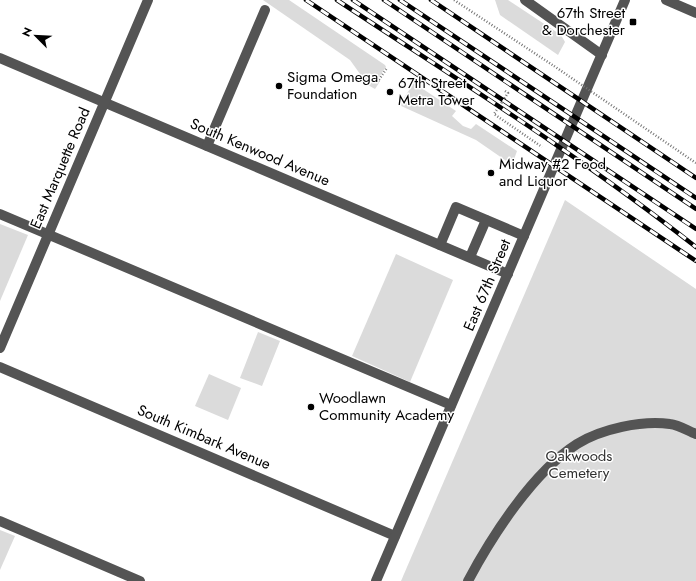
<svg xmlns="http://www.w3.org/2000/svg" width="696" height="581" font-family="Jost,sans-serif">
  <rect width="100%" height="100%" fill="#fff"/>
  <g fill="#dbdbdb">
    <polygon points="263,0 289,0 385,65 386,67 376,81 379,83 375,89 368,85 350,60"/>
    <polygon points="495,0 508,0 561,35 565,42 558,55 500,15"/>
    <polygon points="414,83 456,111 452,116 463,126 471,129 476,124 517,151 512,165 476,140 399,105"/>
    <polygon points="565,200 696,289 696,581 401,581"/>
    <polygon points="0,224 28,235 0,301"/>
    <polygon points="396,254 453,280 410,382 352,356"/>
    <polygon points="258,332 280,341 262,386 240,378"/>
    <polygon points="209,374 241,388 228,420 195,406"/>
    <polygon points="0,530 15,536 0,570"/>
  </g>
  <g fill="none" stroke-linecap="round" stroke-linejoin="round">
    <g stroke="#767676" stroke-width="2.5" stroke-dasharray="1 2" stroke-linecap="butt">
      <polyline points="454,0 554,66"/>
      <polyline points="379,82 378,81 387,68"/>
      <polyline points="505,91 508,93 494,114 542,147"/>
      <polyline points="611,105 696,163"/>
    </g>
    <g stroke="#545454" stroke-width="10">
      <polyline points="525,0 602,55"/>
      <polyline points="666,0 696,13"/>
      <polyline points="0,58 508,274"/>
      <polyline points="207,146 265,10"/>
      <polyline points="0,214 451,405"/>
      <polyline points="440,245 456,207 524,236"/>
      <polyline points="470,257 486,220"/>
      <polyline points="0,348 148,0"/>
      <polyline points="0,367 395,536"/>
      <polyline points="0,521 140,581"/>
      <polyline points="376,581 625,0"/>
      <path d="M468,581c24,-45 65,-109 109,-137 24,-15 65,-24 93,-20 9,1 18,7 26,10"/>
    </g>
    <defs>
      <g id="rail">
        <polyline points="306,0 696,261"/>
        <path d="M337,0c121,80 245,157 359,247"/>
        <polyline points="353,0 696,229"/>
        <polyline points="384,0 696,209"/>
        <polyline points="400,0 696,198"/>
        <polyline points="431,0 696,178"/>
      </g>
    </defs>
    <use href="#rail" stroke="#000" stroke-width="4.5"/>
    <use href="#rail" stroke="#fff" stroke-width="3" stroke-dasharray="9" stroke-linecap="butt"/>
    <polyline stroke="#767676" stroke-width="2.5" stroke-dasharray="1 2" stroke-linecap="butt" points="554,66 611,105"/>
  </g>
  <g fill="#000" stroke="#fff" stroke-width="1.5">
    <rect x="629" y="18" width="8" height="8" rx="2"/>
    <circle cx="279" cy="86" r="4"/>
    <circle cx="390" cy="92" r="4"/>
    <circle cx="491" cy="173" r="4"/>
    <circle cx="311" cy="407" r="4"/>
  </g>
  <g text-anchor="middle" stroke-width="3" stroke-linejoin="round" paint-order="stroke">
    <g font-size="15" fill="#000" stroke="#fff" text-anchor="start">
      <text x="625" y="18" text-anchor="end">67th Street<tspan x="625" dy="17">&amp; Dorchester</tspan></text>
      <text x="287" y="82">Sigma Omega<tspan x="287" dy="17">Foundation</tspan></text>
      <text x="398" y="88">67th Street<tspan x="398" dy="17">Metra Tower</tspan></text>
      <text x="499" y="169">Midway #2 Food<tspan x="499" dy="17">and Liquor</tspan></text>
      <text x="319" y="403">Woodlawn<tspan x="319" dy="17">Community Academy</tspan></text>
    </g>
    <g font-size="15" fill="#000" stroke="#fff">
      <text transform="translate(260 152) rotate(23)" y="5">South Kenwood Avenue</text>
      <text transform="translate(60 168) rotate(-67)" y="5">East Marquette Road</text>
      <text transform="translate(487 285) rotate(-67)" y="5">East 67th Street</text>
      <text transform="translate(204 437) rotate(23)" y="5">South Kimbark Avenue</text>
    </g>
    <g font-size="15" fill="#323232" stroke="#fff">
      <text x="579" y="461">Oakwoods<tspan x="579" dy="17">Cemetery</tspan></text>
    </g>
  </g>
  <g transform="translate(36 36) rotate(294)" stroke="#ffffff" stroke-width="3" paint-order="stroke">
  <path d="M0-3L7 15L0 10L-7 15Z" fill="#000000"/>
  <text y="-6" font-size="11" font-weight="bold" text-anchor="middle" fill="#000000">N</text>
  </g>
</svg>
